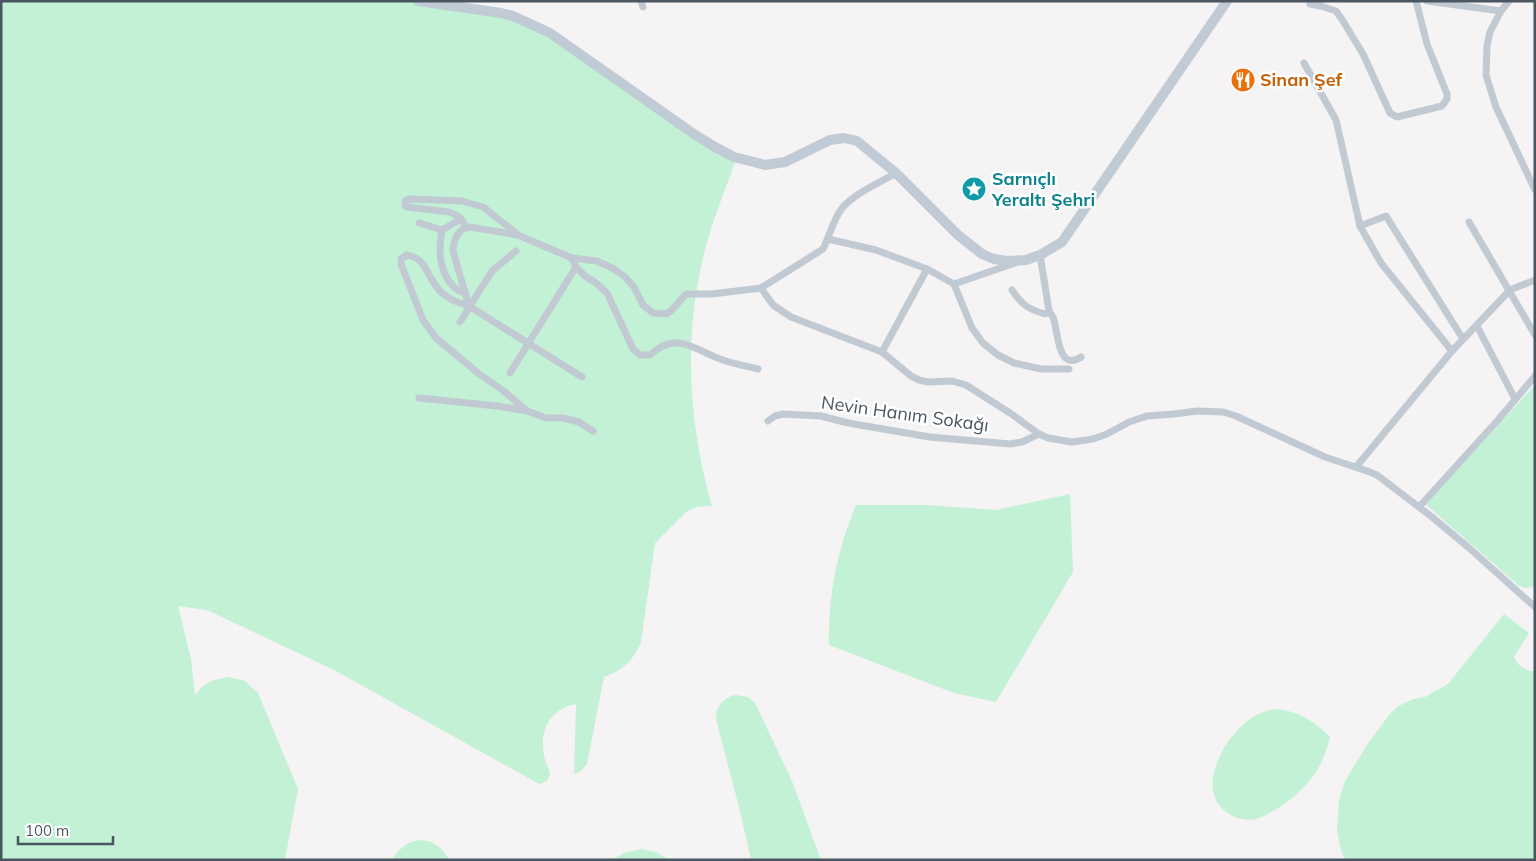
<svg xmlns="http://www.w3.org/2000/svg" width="1536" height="861" font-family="Mulish,sans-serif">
  <rect width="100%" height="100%" fill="#f5f3f3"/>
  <g fill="#c3f1d5">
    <path d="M1,1h421l100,18 214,141c-11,30 -23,59 -31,90 -22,85 -17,172 7,256l-16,1 -10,5 -31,31 -14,99c-7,18 -19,29 -37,35l-17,87 -6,7 -7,3 2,-70c-26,5 -37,26 -32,51 1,7 5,13 6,19l-3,7 -8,3 -205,-114 -127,-60 -29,-4 13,53 4,36 7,-8 9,-6 17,-4 17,4 13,12 40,96 -13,71h-284z"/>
    <polygon points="1535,385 1535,584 1532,587 1524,588 1518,585 1422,501 1467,459"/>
    <path d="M1070,494l3,78 -77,130 -42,-9 -125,-48c-1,-49 8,-95 27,-140h71l69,5z"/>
    <path d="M1504,614l25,19 -15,24c4,9 11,14 21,14v189h-190l-5,-13 -3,-18 2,-29 6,-19 22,-36 22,-30 8,-8 16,-8 12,-2 23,-13z"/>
    <path d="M735,695l13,2 7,6 37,78 29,79h-70l-11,-49 -24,-92c0,-13 7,-21 19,-24z"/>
    <path d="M1275,709c22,1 40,13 55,28 -7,31 -24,54 -52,71 -9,5 -17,11 -27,12 -9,0 -18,-3 -25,-8 -23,-18 -12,-49 1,-69 12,-17 27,-31 48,-34z"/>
    <path d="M421,840c13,1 22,8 28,20h-57c7,-12 16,-19 29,-20z"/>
    <polygon points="642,849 658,853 669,860 612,860 624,853"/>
  </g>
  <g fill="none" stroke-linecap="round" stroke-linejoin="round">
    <g stroke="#c1cad2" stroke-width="7">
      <polyline points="641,1 643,7"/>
      <polyline points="1427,1 1501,11"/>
      <polyline points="1509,1 1501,11 1490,32 1487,46 1486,75 1496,107 1535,190"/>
      <polyline points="1310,4 1321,6 1336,11 1343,21 1363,54 1390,113 1397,117 1442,106 1447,99 1447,94 1427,44 1416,1"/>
      <polyline points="1304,63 1336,120 1360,226 1381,263 1452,351"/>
      <path d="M461,219l-19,11c-1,6 -2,13 -2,20 0,17 8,39 25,43"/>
      <polyline points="1469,222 1535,335"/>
      <polyline points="419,223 442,230"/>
      <polyline points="1360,226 1386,216 1463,339"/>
      <path d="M466,227c-4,-8 -8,-12 -17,-15l-42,-5 -2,-2v-4l4,-2 53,2 21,6 37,29 52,22 25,3 17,8 11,8 9,10 9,18 10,8 13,1 5,-3 15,-17h26l49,-6 62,-39c7,-14 10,-30 20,-42 14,-15 36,-24 53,-34"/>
      <polyline points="828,239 876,250 927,269 954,284 972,328 983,343 998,355 1014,363 1041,369 1069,369"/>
      <path d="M1040,255l9,56c1,2 3,4 4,6 5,12 4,56 28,40"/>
      <path d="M572,258l4,9 9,9 11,7 11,10 26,56 7,6h10c29,-26 44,-4 73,5 11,4 23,6 35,9"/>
      <polyline points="954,284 1015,263"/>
      <polyline points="761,288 773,305 791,317 882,352 911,376 919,380 928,382 952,381 966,385 1010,413 1039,434 1048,438 1072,442 1093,439 1107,434 1129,422 1147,416 1174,414 1197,411 1223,412 1236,416 1325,457 1367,471 1377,475 1432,517 1468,547 1535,607"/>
      <path d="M1012,290c10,15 16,19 33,24l3,-1 1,-2"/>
      <path d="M469,306l-16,-55c1,-12 4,-22 17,-24l47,8"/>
      <polyline points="460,322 492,271 516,251"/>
      <polyline points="1477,326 1515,399"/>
      <polyline points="882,352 927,269"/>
      <polyline points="510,373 576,267"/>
      <path d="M419,398l78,8 30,5 -22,-19 -27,-19 -42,-35 -13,-18 -22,-56v-5l6,-4c18,3 19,18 29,31 8,12 20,16 33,20l113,71"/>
      <polyline points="527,411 546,418 563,418 579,422 593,431"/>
      <polyline points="768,421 775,416 783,414 821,416 848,423 930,437 1010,444 1022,442 1039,434"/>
      <polyline points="1356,467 1452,351 1510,290 1535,280"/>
      <polyline points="1419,507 1498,420 1535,376"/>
    </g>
    <polyline stroke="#c1cbd6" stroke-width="10" points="418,1 501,13 513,16 550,33 694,134 715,147 734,157 765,165 785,162 830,140 844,138 857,141 896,173 958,235 982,254 994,259 1007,261 1026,260 1040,255 1062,242 1227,1"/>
  </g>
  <defs>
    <symbol id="restaurant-disc" viewBox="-11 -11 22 22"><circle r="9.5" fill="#e8710a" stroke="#fff"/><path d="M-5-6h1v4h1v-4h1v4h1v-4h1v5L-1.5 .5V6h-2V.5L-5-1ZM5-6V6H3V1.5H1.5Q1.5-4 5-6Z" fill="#fff"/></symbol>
    <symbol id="sight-disc" viewBox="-11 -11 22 22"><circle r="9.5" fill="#0f9aa8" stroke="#fff"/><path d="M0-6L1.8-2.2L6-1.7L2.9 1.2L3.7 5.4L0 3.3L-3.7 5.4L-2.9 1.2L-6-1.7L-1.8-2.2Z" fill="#fff"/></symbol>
  </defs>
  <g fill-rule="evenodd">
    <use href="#restaurant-disc" x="1229" y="66" width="28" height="28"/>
    <use href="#sight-disc" x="960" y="175" width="28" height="28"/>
  </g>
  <g text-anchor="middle" stroke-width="5" stroke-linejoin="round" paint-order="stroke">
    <g font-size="18" font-weight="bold" fill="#c56008" stroke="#fff" text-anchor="start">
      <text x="1260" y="86">Sinan Şef</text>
    </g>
    <g font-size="18" font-weight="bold" fill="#0d838f" stroke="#fff" text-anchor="start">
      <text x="992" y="185">Sarnıçlı<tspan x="992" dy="21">Yeraltı Şehri</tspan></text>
    </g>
    <g font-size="18" fill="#4a5661" stroke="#fff">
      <text transform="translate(905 414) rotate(8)" y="6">Nevin Hanım Sokağı</text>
    </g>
  </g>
  <rect width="1536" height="861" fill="none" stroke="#4a5661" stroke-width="5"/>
  <path d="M18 836v8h95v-8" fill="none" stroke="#4a5661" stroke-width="2.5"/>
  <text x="25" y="836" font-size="15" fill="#4a5661" stroke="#ffffff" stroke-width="4" paint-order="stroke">100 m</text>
</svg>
